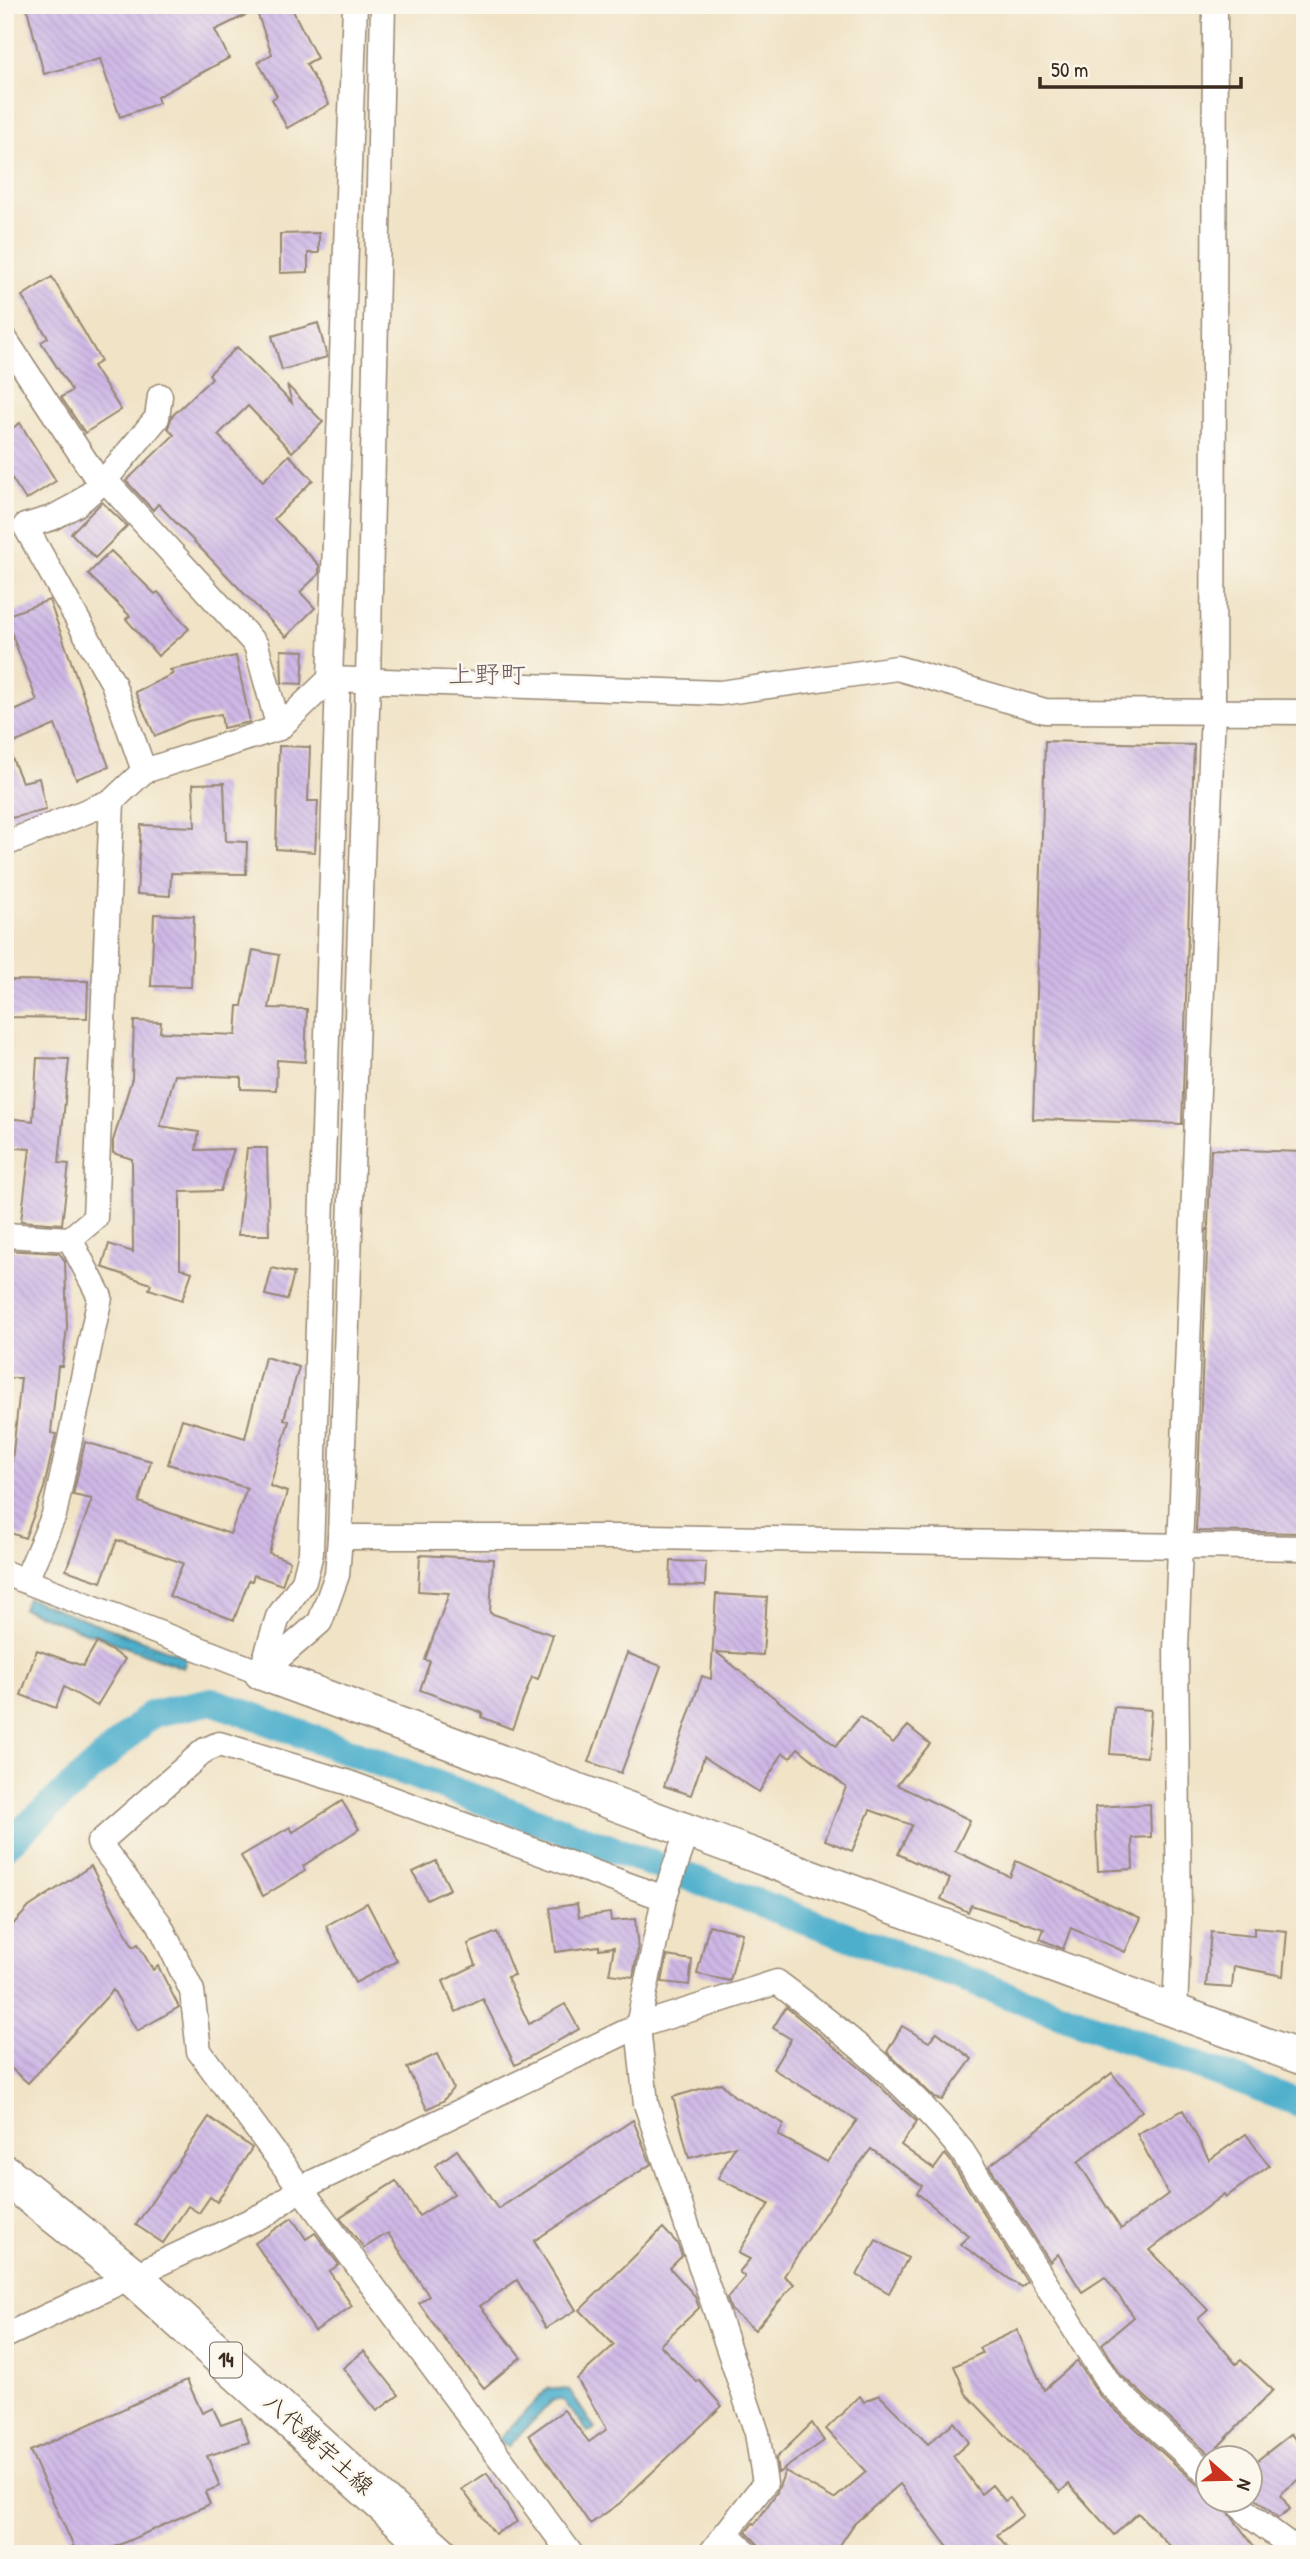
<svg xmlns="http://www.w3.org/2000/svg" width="1310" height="2559" font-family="'Patrick Hand','Klee One',sans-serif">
  <defs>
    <pattern id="water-ripples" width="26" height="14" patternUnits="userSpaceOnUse" patternTransform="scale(1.75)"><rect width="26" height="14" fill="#4dafcc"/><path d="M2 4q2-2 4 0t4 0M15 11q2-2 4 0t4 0" fill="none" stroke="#418fa5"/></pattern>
    <pattern id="building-back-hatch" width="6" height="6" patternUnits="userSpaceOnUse" patternTransform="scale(1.75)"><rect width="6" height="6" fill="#ceb8e6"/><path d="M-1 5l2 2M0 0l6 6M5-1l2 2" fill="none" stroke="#b29ec5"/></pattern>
  </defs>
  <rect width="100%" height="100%" fill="#fbf7ec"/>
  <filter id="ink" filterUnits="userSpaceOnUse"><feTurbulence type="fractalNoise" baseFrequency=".0143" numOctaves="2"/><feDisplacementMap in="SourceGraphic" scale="14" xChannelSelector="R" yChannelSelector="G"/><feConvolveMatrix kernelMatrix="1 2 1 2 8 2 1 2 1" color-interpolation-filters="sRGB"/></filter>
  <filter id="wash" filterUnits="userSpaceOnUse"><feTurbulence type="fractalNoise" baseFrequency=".00686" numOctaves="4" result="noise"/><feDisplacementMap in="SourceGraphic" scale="28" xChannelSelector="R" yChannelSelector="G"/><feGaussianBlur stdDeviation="1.57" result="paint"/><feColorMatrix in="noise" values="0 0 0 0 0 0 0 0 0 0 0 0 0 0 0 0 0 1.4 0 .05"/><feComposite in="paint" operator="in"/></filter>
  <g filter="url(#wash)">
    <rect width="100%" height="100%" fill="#f0e3c6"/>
    <g fill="url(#water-ripples)" stroke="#446c75" stroke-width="2">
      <polygon points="27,1598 187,1657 183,1668 23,1609"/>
      <polygon points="548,2388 569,2390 595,2429 588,2432 563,2400 553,2400 508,2447 498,2440"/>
    </g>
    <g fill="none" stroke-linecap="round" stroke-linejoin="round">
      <polyline stroke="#4dafcc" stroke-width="28" points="5,1846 152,1714 212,1701 1305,2105"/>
    </g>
    <g id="blocks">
      <g fill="url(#building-back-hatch)">
        <polygon points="26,5 290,5 317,58 306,64 329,104 287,128 272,99 277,96 258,62 272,54 256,10 215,30 229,58 157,97 159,103 120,117 100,59 44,74"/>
        <polygon points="319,233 319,253 308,253 308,272 280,273 280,234"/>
        <polygon points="52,277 101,361 93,366 121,410 85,433 61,397 72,391 41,342 48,338 22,296"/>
        <polygon points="318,323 327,357 282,370 272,336"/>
        <polygon points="237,347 292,403 287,385 323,422 292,452 248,406 218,435 263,481 289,455 313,480 274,519 319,565 319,574 300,592 315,608 286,637 158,504 153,510 126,481 174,435 168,428 172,416 212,378 209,374"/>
        <polygon points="20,423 56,481 26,500 5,468 5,433"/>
        <polygon points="102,502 127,526 95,558 71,533"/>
        <polygon points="111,551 155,594 158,592 189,629 158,656 126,619 130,616 88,574"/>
        <polygon points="49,600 109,767 76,779 55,725 7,746 22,782 39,778 46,810 11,818 5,792 5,715 37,701 5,616"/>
        <polygon points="281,650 304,651 302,684 282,683"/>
        <polygon points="236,656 250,722 223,728 221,714 188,721 155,736 135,692 173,674 170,670"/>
        <polygon points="1045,741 1194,745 1182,1124 1033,1119"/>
        <polygon points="279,746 310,747 308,801 318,801 315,852 276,849"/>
        <polygon points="224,783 226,841 247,842 246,874 171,873 170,896 137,894 141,825 195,827 193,784"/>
        <polygon points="154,914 194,916 191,987 151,986"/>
        <polygon points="253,950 279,955 269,1008 307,1009 305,1062 277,1060 276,1090 241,1089 241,1077 175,1075 160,1126 199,1132 196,1150 234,1149 220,1191 180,1192 180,1268 192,1272 182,1300 149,1289 151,1284 102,1267 109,1244 133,1252 132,1159 113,1153 113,1141 132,1078 134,1021 161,1022 160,1032 236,1035 238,1006 242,1006"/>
        <polygon points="5,980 88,981 87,1018 5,1017"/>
        <polygon points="37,1058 69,1059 59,1163 69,1164 62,1224 21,1221 30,1149 5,1147 8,1118 33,1121"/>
        <polygon points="247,1148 267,1148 269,1235 238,1235"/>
        <polygon points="1211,1149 1305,1152 1305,1533 1196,1531"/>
        <polygon points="5,1250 59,1253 65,1261 67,1328 62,1366 58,1366 51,1433 56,1434 44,1488 25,1538 5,1531 5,1479 10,1479 21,1378 5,1378"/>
        <polygon points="272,1268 294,1273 287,1300 265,1295"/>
        <polygon points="265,1357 299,1367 284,1419 289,1421 270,1486 287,1492 269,1553 290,1561 282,1585 254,1575 252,1581 249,1580 234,1620 169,1596 183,1563 117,1540 101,1582 66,1570 92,1499 73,1495 85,1442 151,1461 139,1502 230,1534 247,1488 168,1464 182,1419 245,1438"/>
        <polygon points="420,1555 493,1559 490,1613 553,1635 538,1679 532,1677 512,1729 481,1717 483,1713 420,1690 430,1661 425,1660 449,1593 418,1591"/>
        <polygon points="671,1561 706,1562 705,1586 670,1585"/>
        <polygon points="716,1594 767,1597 763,1655 716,1652 836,1746 860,1717 893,1743 908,1726 930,1744 897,1785 970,1820 955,1851 1010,1877 1016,1861 1141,1918 1125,1952 1071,1928 1063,1949 1040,1939 1044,1929 971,1905 968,1912 941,1899 950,1879 898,1854 912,1825 870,1810 852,1851 825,1840 846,1787 798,1748 790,1758 783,1753 759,1792 704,1757 691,1795 664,1786 702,1676 711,1679"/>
        <polygon points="97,1642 125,1659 97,1706 64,1687 56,1708 21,1695 37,1650 83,1666"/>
        <polygon points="627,1653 661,1666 621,1773 589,1762"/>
        <polygon points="1114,1707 1151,1710 1147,1757 1110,1754"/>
        <polygon points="342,1801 359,1829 303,1866 305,1871 263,1896 241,1856 290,1827 293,1832"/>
        <polygon points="1150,1804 1151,1837 1132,1838 1133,1869 1098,1871 1095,1807"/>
        <polygon points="436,1861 450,1889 427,1900 413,1872"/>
        <polygon points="91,1866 133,1947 138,1944 153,1970 158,1966 179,2007 137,2031 113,1990 28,2083 5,2063 5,1933 29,1907"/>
        <polygon points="367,1903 397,1961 355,1983 326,1926"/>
        <polygon points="577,1904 579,1917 610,1913 611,1921 635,1919 638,1950 633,1977 609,1974 614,1947 599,1949 599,1946 556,1952 550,1908"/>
        <polygon points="709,1925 742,1933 730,1981 697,1974"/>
        <polygon points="1254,1928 1287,1931 1283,1976 1234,1966 1232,1988 1206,1986 1211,1932 1254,1936"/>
        <polygon points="497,1932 514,1975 507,1977 529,2024 565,2004 579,2029 515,2065 483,1999 456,2012 443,1981 476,1965 468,1944"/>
        <polygon points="667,1956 692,1960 689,1985 662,1982"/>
        <polygon points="786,2007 865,2072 917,2122 901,2145 934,2169 945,2154 950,2160 1027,2282 1021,2287 960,2244 969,2236 917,2193 922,2186 871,2149 843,2185 784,2276 794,2284 755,2330 731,2310 727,2298 745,2277 739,2272 750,2259 738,2253 769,2204 718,2178 735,2146 689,2158 673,2097 721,2083 734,2096 784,2124 778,2135 827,2162 857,2120 773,2069 791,2039 773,2028"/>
        <polygon points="902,2026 929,2042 937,2032 972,2059 942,2100 935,2098 887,2052"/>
        <polygon points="437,2054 453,2088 443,2101 427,2109 407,2068"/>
        <polygon points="1112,2073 1142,2111 1078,2162 1121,2229 1168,2194 1137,2134 1183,2110 1209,2160 1246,2134 1269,2166 1226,2197 1224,2194 1150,2250 1208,2310 1198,2319 1236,2364 1241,2360 1273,2390 1210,2455 1121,2375 1102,2344 1134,2317 1105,2277 1082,2292 1058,2254 1050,2262 989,2166"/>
        <polygon points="209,2117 252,2148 217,2202 210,2197 199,2213 188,2206 163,2243 136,2225"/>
        <polygon points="633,2120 651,2164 534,2241 576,2310 546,2328 517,2280 480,2306 521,2357 484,2388 442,2336 419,2303 429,2296 388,2233 364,2248 340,2217 396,2181 419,2216 454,2194 435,2166 457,2150 498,2209"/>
        <polygon points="292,2218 306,2239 315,2233 339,2265 329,2271 352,2306 315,2331 255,2243"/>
        <polygon points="663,2228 677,2243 682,2256 670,2268 695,2296 699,2308 660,2345 697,2382 699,2380 722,2406 620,2503 590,2524 529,2435 564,2410 589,2442 607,2429 577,2379 614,2345 580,2310"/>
        <polygon points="876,2240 908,2258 889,2293 857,2275"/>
        <polygon points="1017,2330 1044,2390 1077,2361 1100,2396 1198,2485 1208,2488 1208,2500 1219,2500 1260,2554 1178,2554 1138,2513 1114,2535 1069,2484 1060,2492 966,2394 954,2366 982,2353 979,2348"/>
        <polygon points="364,2351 399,2395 377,2411 343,2368"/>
        <polygon points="187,2380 202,2413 213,2408 221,2425 241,2418 249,2442 207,2456 220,2486 205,2492 210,2504 99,2554 77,2554 30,2451"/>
        <polygon points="879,2395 928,2444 954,2422 969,2442 953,2456 981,2494 992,2485 1005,2501 1010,2498 1023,2515 997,2535 1013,2554 953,2554 900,2484 854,2524 834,2554 761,2554 758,2544 746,2532 753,2523 755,2524 777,2492 785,2471 834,2499 866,2472 826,2429 860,2396 864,2402"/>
        <polygon points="812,2423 824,2441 778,2473 776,2458"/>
        <polygon points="1291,2434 1305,2451 1305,2475 1284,2491 1281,2495 1290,2509 1278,2518 1250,2494 1250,2466"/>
        <polygon points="487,2473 517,2522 495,2534 462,2489"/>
      </g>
    </g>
  </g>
  <g filter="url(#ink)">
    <use href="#blocks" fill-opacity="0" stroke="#968672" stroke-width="2"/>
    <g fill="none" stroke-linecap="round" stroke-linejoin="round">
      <defs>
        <g id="street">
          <polyline points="5,339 94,474 105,480 256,645 279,728"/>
          <polyline points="330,679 355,5"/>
          <polyline points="144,771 113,683 25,526 52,518 76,505 105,480 157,418 160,396"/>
          <polyline points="5,844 112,801 144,771 279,728 330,679 720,693 897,668 1045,711 1305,712"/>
          <polyline points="5,1235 70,1239"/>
          <polyline points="340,1537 647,1537 1305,1548"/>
          <polyline points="5,1573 261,1673"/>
          <polyline points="26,1580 54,1515 100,1297 70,1239 95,1218 112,801"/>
          <polyline points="261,1672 278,1617 304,1581 311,1553 338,679"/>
          <polyline points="261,1673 320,1622 337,1575 340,1537 368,680 383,5"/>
          <polyline points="688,1830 664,1898 638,2026 646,2104 757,2433 765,2483 710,2554"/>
          <polyline points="1175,2011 1179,1917 1176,1649 1213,710 1215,5"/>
          <path d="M5,2336l264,-124 30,-23 339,-163 139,-44c68,51 132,103 185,169l148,234 98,89"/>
          <polyline points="1235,2500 1253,2518 1302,2554"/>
          <polyline points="726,2533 747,2554"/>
          <polyline points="571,2554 199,2051 192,1991 159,1923 99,1843 205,1750 219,1744 346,1782 664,1898"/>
        </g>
        <g id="secondary">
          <polyline points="261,1673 1305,2059"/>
          <polyline points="1294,2554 1305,2545"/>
        </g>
        <polyline id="primary" points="5,2174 132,2276 439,2554"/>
      </defs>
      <use href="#street" stroke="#968672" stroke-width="27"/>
      <use href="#secondary" stroke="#968672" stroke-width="36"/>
      <use href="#primary" stroke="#968672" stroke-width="41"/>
      <use href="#street" stroke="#fff" stroke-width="24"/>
      <use href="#secondary" stroke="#fff" stroke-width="33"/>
      <use href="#primary" stroke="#fff" stroke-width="38"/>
    </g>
  </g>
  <g text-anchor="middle" stroke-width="5" stroke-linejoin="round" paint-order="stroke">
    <rect fill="#fbf7ec" stroke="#75685c" stroke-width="2" x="210" y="2342.5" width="32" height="35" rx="5"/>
    <g font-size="21" font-weight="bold" fill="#3b2a1e">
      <text x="226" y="2367">14</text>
    </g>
    <g font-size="23" fill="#3b2a1e" stroke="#fbf7ec">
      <text transform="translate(319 2444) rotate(42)" y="8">八代鏡宇土線</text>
    </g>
    <g font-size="26" fill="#6e5c64" stroke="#fbf7ec">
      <text x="487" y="683">上野町</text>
    </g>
  </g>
  <rect width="1310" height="2559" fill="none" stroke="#fbf7ec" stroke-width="28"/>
  <g transform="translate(1229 2479) rotate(110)"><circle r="33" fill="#fbf7ec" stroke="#aea59a" stroke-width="2"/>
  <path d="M0-5L12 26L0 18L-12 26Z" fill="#c8321e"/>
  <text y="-10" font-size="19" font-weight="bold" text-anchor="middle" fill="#3b2a1e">N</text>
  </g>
  <path d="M1040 77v10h201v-10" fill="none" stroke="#3b2a1e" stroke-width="3.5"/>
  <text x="1051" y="77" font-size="21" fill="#3b2a1e" stroke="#fbf7ec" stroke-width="5" paint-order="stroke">50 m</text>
</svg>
